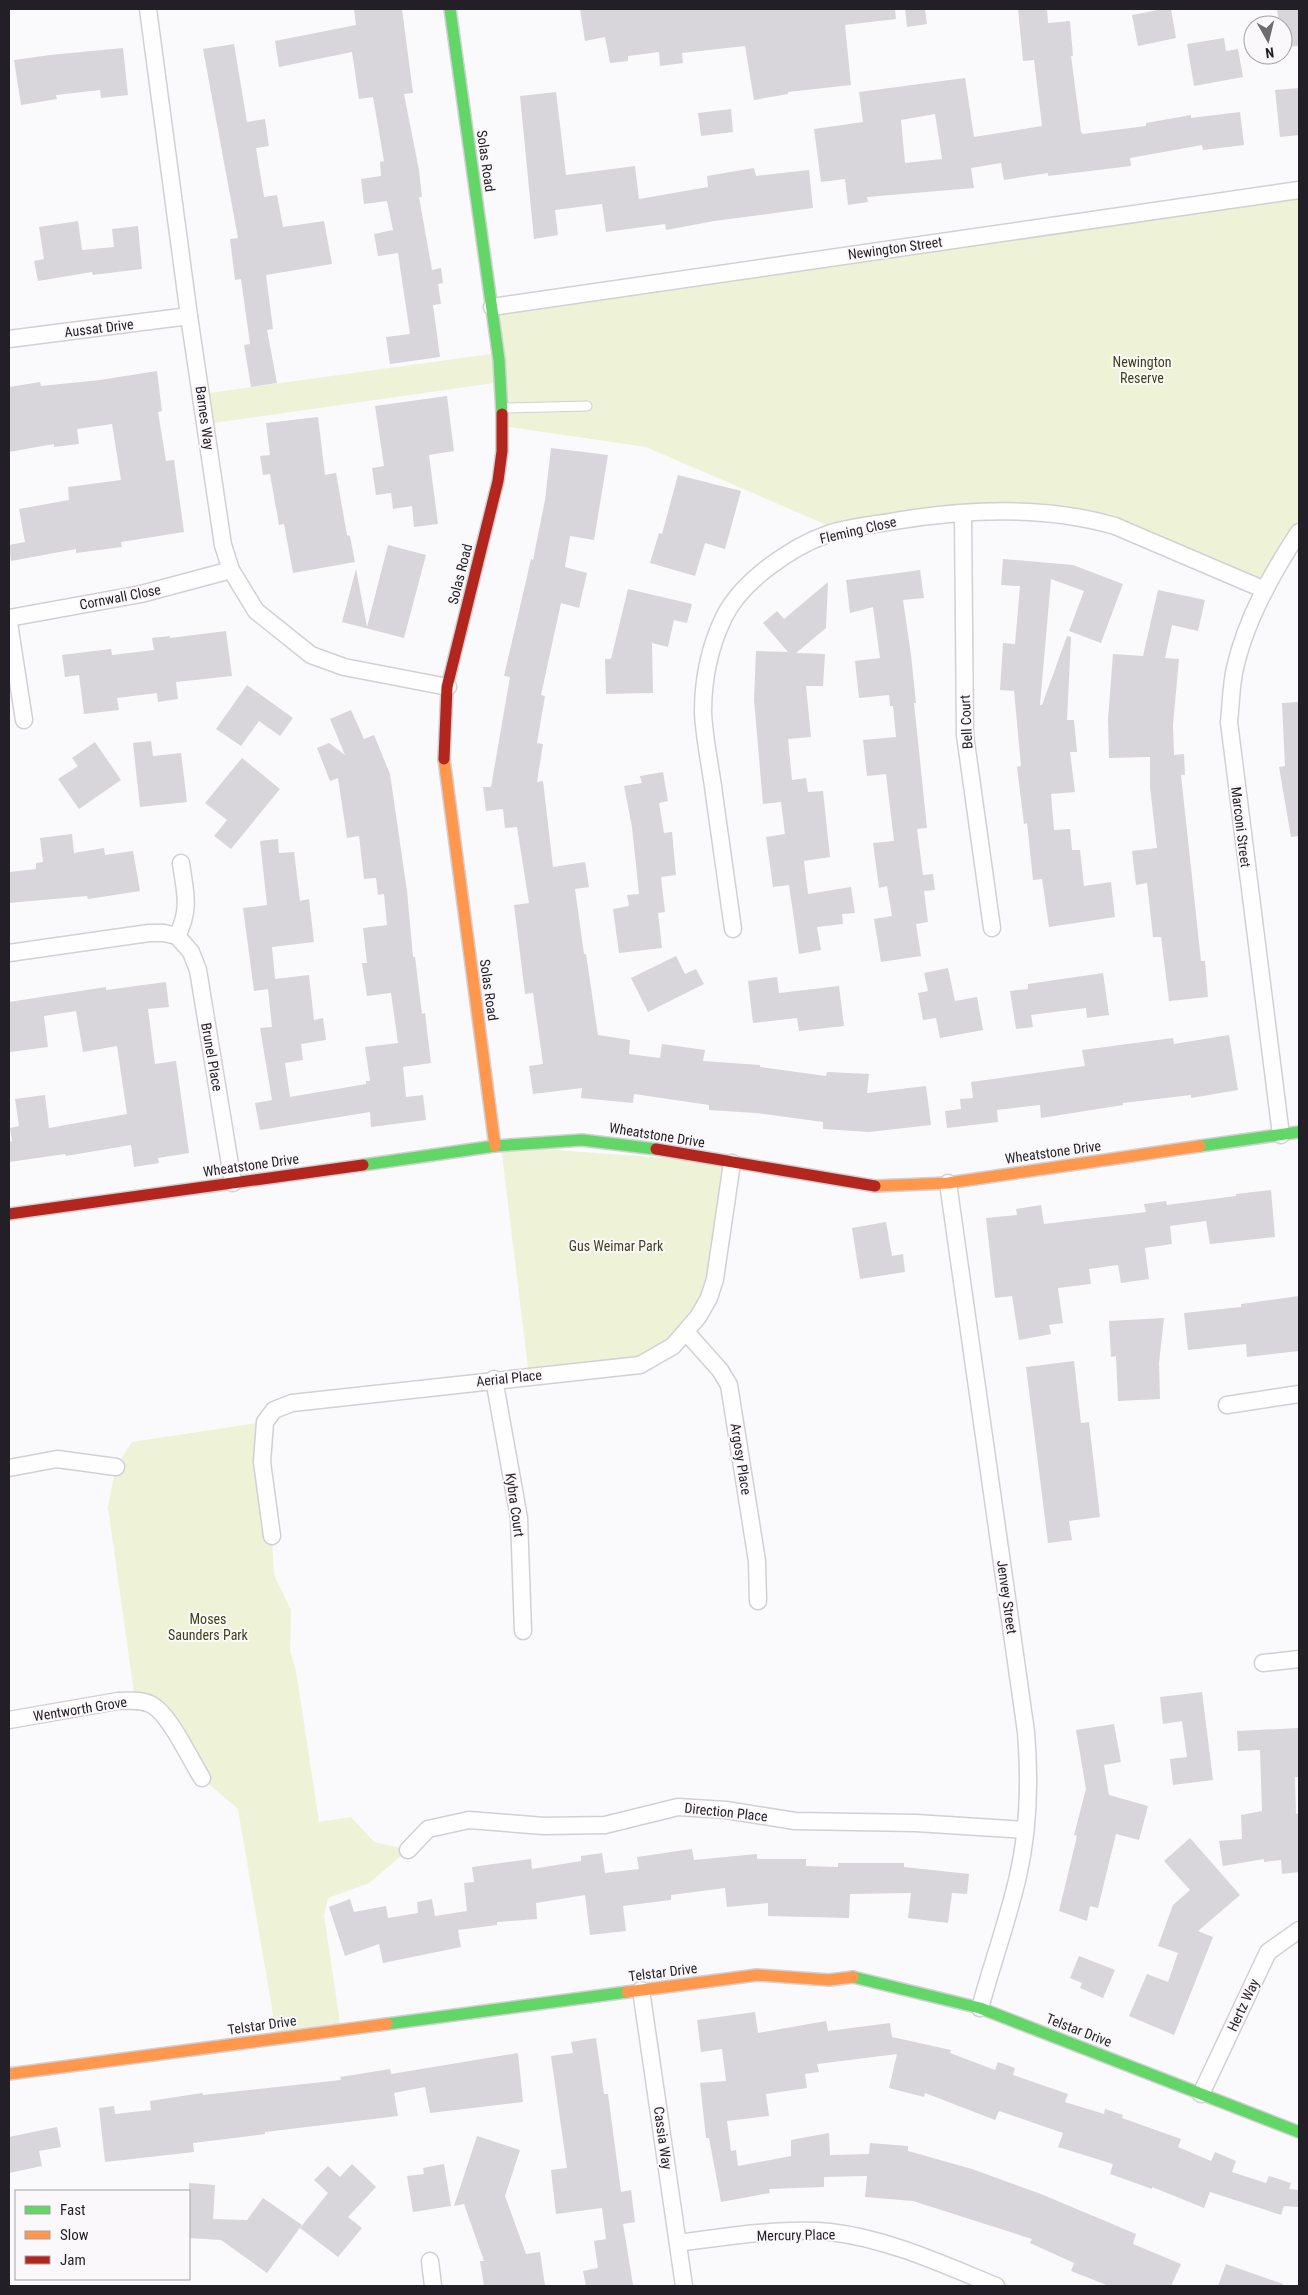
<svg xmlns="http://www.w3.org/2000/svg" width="1308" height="2295" font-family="'Roboto Condensed',sans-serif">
  <rect width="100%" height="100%" fill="#faf9fb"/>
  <g fill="#eef2d6">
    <polygon points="1299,190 1299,532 1265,590 1136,535 1014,511 841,531 646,447 503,426 501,382 206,424 202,394 498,353 492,307"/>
    <polygon points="501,1146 732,1163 709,1298 657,1357 529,1376"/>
    <polygon points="265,1422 274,1575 291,1610 290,1652 296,1671 319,1822 351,1817 374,1842 408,1850 369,1883 328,1898 324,1915 341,2030 277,2038 238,1809 202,1778 163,1714 135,1700 108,1507 116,1467 132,1442"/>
  </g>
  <g fill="#d9d6db" fill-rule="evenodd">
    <polygon points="354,9 402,9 413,93 404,94 419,170 422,197 419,197 432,270 441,268 443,283 438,284 441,304 433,305 440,357 390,364 386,337 410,334 398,253 378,256 374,234 393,230 387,201 364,204 361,179 381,176 380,162 384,161 373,97 359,99 352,52 279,67 275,41 356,25"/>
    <polygon points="580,9 895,9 896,19 845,25 851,85 788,92 788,94 754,100 745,46 682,53 683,63 660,66 659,52 628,56 628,61 610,63 605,37 585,41"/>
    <polygon points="905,9 925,9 927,24 907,27"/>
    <path d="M1018,9h29l1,14 22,-2 3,35h-2l10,76 2,2 63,-8v-3l45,-8v3l49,-6 4,33 -41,5 -1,-5 -72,13 1,8 -83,10v-3l-44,7 -3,-17 -30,5 3,20 -107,9 1,5 -20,3 -3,-26 -24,3 -7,-53 49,-7 -4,-30 106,-14 9,59 68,-11 -8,-66 -11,1zM935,114l7,45 -37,4 -4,-43z"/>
    <polygon points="1163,9 1171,9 1176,38 1138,46 1132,15"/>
    <polygon points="1277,9 1299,9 1299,46 1283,47 1283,25 1279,25"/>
    <polygon points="1224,38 1226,51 1238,49 1243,77 1194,86 1187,44"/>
    <polygon points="234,44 247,122 265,119 269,146 256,148 264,197 277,195 283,227 324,221 332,264 266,275 273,329 267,330 277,383 251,387 244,345 250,344 241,279 235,280 230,239 238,238 203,49"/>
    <polygon points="123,48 128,95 101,98 100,90 56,95 57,99 21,105 14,60 50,55"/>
    <polygon points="1299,88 1299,135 1280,137 1275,90"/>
    <polygon points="556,92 566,175 635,166 639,199 708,187 707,176 754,168 756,176 809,170 813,208 714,221 666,230 665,224 606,232 602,204 555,210 558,235 534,239 520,96"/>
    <polygon points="731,109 733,132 701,136 698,113"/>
    <polygon points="78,221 82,250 114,247 112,229 138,226 142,269 93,275 92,272 38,281 34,261 44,259 39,227"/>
    <polygon points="157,371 162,411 158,412 166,461 174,460 184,532 121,542 122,547 76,553 76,549 11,561 9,545 25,542 19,509 69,500 68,487 121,480 112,424 77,429 79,444 54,447 54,444 9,452 9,387 40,382 41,386 100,380"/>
    <polygon points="447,396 454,451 429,455 438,524 414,527 412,506 393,509 391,493 376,495 372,468 384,466 375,406"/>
    <polygon points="318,417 325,475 336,473 347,535 350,536 355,562 293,573 284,524 279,525 270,474 263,475 260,456 270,455 266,423"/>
    <polygon points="551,448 608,455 594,540 570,536 565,567 587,573 579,608 561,603 541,695 545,696 537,743 543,744 537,782 543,781 553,867 585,862 589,887 575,889 584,954 586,954 598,1035 630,1040 629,1054 660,1058 662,1044 705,1050 703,1061 760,1065 760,1067 826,1076 827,1072 869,1074 867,1093 926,1086 931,1125 869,1132 823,1129 823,1122 756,1113 709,1110 709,1105 634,1094 633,1103 581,1098 582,1088 533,1094 529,1066 543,1064 533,993 525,994 514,905 529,903 517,827 505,828 503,809 486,811 483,787 491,787 510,677 504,676 531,559 533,560 545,500"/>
    <polygon points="678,475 741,491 725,549 705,543 695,576 650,563 659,533 662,534"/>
    <polygon points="388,545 426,555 404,638 342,622 356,569 367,627"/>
    <polygon points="1003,559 1073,565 1123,584 1101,643 1069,631 1084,591 1051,579 1040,705 1042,705 1067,636 1071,637 1067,720 1074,720 1077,752 1070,752 1075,792 1051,794 1054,830 1070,829 1072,850 1080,850 1084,886 1111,882 1115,917 1049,927 1042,879 1033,880 1027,823 1024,824 1017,767 1021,766 1014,691 1000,690 1003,643 1015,644 1020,586 1001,585"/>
    <polygon points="920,570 924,598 903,600 911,655 916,703 914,703 927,828 917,829 923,875 933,874 935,890 924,891 928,922 916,924 921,956 881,962 874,919 892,916 887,886 879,888 873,843 894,841 886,774 867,776 863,740 896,737 893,706 890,706 889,695 859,698 855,661 880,658 873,607 850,613 846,580"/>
    <polygon points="828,582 826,628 796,653 825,654 823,686 806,686 811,737 788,739 792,780 806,778 808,792 823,791 830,857 804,861 808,894 851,887 855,913 842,914 843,924 817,927 821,950 799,954 789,885 773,887 766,837 785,834 781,802 763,804 754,700 756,651 788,652 763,623 777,611 784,619"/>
    <polygon points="628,589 692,604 687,623 674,620 668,647 652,643 653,693 606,694 605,659 611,659"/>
    <polygon points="1158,590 1205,600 1198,631 1172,625 1165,658 1179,659 1173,725 1174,755 1184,754 1185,775 1181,775 1201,961 1205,961 1208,997 1169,1001 1161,937 1153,937 1147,883 1136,885 1132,851 1157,848 1150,787 1150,757 1109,758 1108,719 1113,654 1143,656"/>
    <polygon points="226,631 232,676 176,682 178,699 158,702 157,693 117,698 119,710 84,714 79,675 65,677 62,655 111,649 112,655 154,650 152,638 170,636 170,638"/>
    <polygon points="247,685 293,718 280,736 259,721 241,746 216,729"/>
    <polygon points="1299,702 1299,836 1291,837 1279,767 1285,766 1282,703"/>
    <polygon points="351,710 364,739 374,735 390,774 407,891 413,957 415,957 422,1014 425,1013 431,1063 403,1067 406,1097 423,1095 426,1120 371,1127 370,1112 260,1130 255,1103 272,1100 260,1028 272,1027 268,989 254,991 243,908 267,905 260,841 278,839 279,853 294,852 300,901 309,899 314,942 272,947 275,979 309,975 314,1020 323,1018 326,1040 301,1044 303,1060 285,1063 290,1097 366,1084 366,1081 370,1081 365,1047 398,1043 391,993 367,996 362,963 367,963 363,928 387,925 384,894 378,895 376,878 364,879 359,836 347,838 338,778 330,781 317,748 329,743 345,755 330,719"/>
    <polygon points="151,741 153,756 181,753 187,802 140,807 133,743"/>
    <polygon points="95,742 121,780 79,809 58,779 78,766 72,758"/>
    <polygon points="242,758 280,789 231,849 214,836 227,820 205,803"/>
    <polygon points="663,772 668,801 659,803 664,833 672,832 676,875 661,877 665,912 658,913 662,948 619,953 613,909 629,906 627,895 639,894 632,827 624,786 642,783 640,776"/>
    <polygon points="72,834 74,853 104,848 105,855 133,851 140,891 88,899 87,896 9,903 9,872 36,869 36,863 43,862 40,838"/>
    <polygon points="676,956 685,974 696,969 704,984 648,1012 631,978"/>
    <polygon points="948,968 955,1001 977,997 983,1030 940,1038 936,1018 923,1020 918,993 928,991 924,973"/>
    <polygon points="1103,973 1109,1015 1087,1018 1086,1008 1031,1015 1033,1027 1016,1029 1010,991 1028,989 1028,984"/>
    <polygon points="777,977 779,993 839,986 844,1026 799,1031 797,1018 753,1023 748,981"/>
    <polygon points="166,982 169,1007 148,1009 155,1064 176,1061 189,1153 158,1158 159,1163 134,1167 131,1145 66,1156 65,1154 9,1162 9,1142 12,1141 10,1128 19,1126 15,1099 45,1095 49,1128 127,1114 117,1046 83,1052 76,1011 44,1016 48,1047 10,1052 9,1002 106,987 106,990"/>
    <polygon points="1229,1035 1238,1090 1191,1098 1191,1095 1123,1103 1123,1105 1041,1118 1040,1105 997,1110 998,1122 947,1128 945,1111 961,1109 960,1099 973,1098 971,1082 1085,1066 1082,1050 1173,1038 1174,1044"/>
    <polygon points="1271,1190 1275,1237 1210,1244 1206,1221 1170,1226 1172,1244 1145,1248 1149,1279 1121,1283 1118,1265 1089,1269 1091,1284 1058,1288 1063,1323 1049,1325 1051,1334 1019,1340 1012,1296 995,1298 986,1218 1017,1215 1016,1209 1041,1205 1044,1224 1146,1212 1144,1204 1166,1201 1167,1205 1236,1196 1236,1194"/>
    <polygon points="886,1222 892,1256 903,1254 905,1272 860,1279 852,1228"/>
    <polygon points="1299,1296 1299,1351 1247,1357 1246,1344 1188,1350 1184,1313 1241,1307 1241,1304"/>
    <polygon points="1164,1318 1159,1363 1160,1399 1118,1401 1116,1356 1111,1357 1109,1321"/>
    <polygon points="1074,1361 1081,1423 1089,1422 1100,1517 1069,1521 1072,1540 1048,1543 1026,1367"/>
    <polygon points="1202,1692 1213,1780 1173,1785 1170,1759 1187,1757 1182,1721 1163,1724 1160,1697"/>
    <polygon points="1114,1724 1121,1762 1104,1765 1109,1795 1148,1806 1139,1840 1116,1834 1098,1908 1090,1906 1087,1921 1059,1911 1077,1836 1074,1835 1086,1789 1076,1730"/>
    <polygon points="1299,1728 1299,1777 1295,1777 1296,1814 1299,1813 1299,1872 1282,1874 1281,1860 1264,1862 1264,1859 1223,1866 1219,1841 1242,1839 1241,1815 1262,1811 1260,1750 1238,1751 1237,1731"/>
    <polygon points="1190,1838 1240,1895 1198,1931 1213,1937 1174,2035 1129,2016 1147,1974 1168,1982 1178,1953 1158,1946 1173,1905 1190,1890 1164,1861"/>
    <polygon points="692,1849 694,1860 757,1854 757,1859 806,1859 806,1866 838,1867 838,1863 904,1863 904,1867 969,1874 967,1894 952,1893 948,1923 908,1918 911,1893 850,1894 849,1918 768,1916 768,1903 727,1907 725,1888 671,1895 671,1900 623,1906 626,1931 590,1935 585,1895 536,1903 537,1919 497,1922 497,1925 458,1930 461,1947 383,1963 379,1944 345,1956 329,1907 350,1899 354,1912 386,1906 388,1918 418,1913 417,1902 432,1899 435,1916 467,1911 464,1883 474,1882 472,1867 531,1859 532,1869 581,1861 581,1856 602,1853 605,1873 639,1869 637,1857"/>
    <polygon points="1079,1956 1115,1970 1103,1998 1080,1988 1082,1983 1070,1978"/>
    <polygon points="755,2012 758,2033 826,2021 828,2031 890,2023 892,2037 951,2050 950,2053 995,2070 998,2062 1015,2068 1013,2075 1068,2094 1065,2102 1104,2114 1105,2109 1123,2115 1122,2118 1181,2139 1178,2147 1211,2161 1215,2152 1236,2161 1232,2172 1266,2183 1269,2176 1291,2183 1289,2189 1299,2190 1299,2207 1284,2206 1281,2215 1210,2192 1204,2208 1152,2187 1152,2189 1110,2174 1113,2164 1058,2147 1063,2133 999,2111 995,2120 925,2093 924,2097 889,2088 897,2054 817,2064 819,2072 805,2074 807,2088 766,2094 769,2116 727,2121 731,2151 736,2150 738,2166 791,2156 791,2140 829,2133 830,2155 869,2154 870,2143 908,2146 908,2151 972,2169 1041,2194 1136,2234 1133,2244 1181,2264 1171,2286 1109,2286 1071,2271 1074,2263 1030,2243 1032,2239 913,2201 865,2197 867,2176 824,2177 824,2187 769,2189 770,2193 721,2202 709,2138 706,2138 700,2083 726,2081 722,2049 701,2052 697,2020"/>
    <polygon points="596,2038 604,2094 608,2094 621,2192 631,2190 635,2222 623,2224 633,2285 625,2286 586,2286 583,2271 598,2268 594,2241 606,2239 602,2208 556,2214 551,2170 567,2168 551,2056 573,2053 571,2042"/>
    <polygon points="518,2053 523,2102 430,2113 425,2087 394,2093 398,2116 265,2132 265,2134 193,2143 194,2152 105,2162 99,2108 114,2106 115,2114 151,2110 150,2101 202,2093 203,2095 341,2080 340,2077 390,2069 391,2074"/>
    <polygon points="57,2127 61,2147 39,2151 42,2166 9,2173 9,2137"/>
    <polygon points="477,2136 520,2150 505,2196 526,2254 540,2252 545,2286 484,2286 480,2261 484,2261 464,2204 454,2206"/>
    <polygon points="352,2164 376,2187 348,2217 362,2228 338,2257 300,2228 328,2193 314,2180 328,2166 340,2177"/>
    <polygon points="444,2164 451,2206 413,2212 407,2176 424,2174 423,2168"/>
    <polygon points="189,2183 215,2185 213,2219 247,2220 263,2198 302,2225 267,2273 221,2240 189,2238"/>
    <polygon points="1226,2264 1283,2284 1282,2286 1218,2286"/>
  </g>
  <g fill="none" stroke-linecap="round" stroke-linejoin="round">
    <defs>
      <polyline id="lane" points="503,408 587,406"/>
      <g id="street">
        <polyline points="148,9 189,316 223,545 231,570 256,611 311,655 344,667 448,687"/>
        <polyline points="492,307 1299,190"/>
        <polyline points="9,339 189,316"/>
        <polyline points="963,514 965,735 992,928"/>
        <polyline points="9,618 141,594 231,570"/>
        <polyline points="9,623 24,720"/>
        <path d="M181,863c4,29 10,46 -4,73l14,16 7,18 35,213"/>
        <path d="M733,929c-6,-45 -13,-90 -19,-135 -3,-26 -10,-55 -11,-82 0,-32 7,-66 21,-95 18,-36 67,-70 104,-83 21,-7 45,-9 67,-13 72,-12 149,-16 220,5l150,64"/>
        <polyline points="9,953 149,933 164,933 177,936"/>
        <path d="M1281,1135l-52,-413c2,-18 2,-37 6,-54 11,-49 37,-95 64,-136"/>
        <path d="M948,1183l78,549c4,48 3,96 -8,144 -10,44 -26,88 -38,132"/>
        <polyline points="686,1332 720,1370 729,1385 757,1561 758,1601"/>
        <polyline points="494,1379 519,1518 523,1631"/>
        <polyline points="1227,1405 1299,1394"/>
        <polyline points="9,1468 57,1459 116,1467"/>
        <polyline points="272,1536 262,1462 265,1422 274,1410 292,1403 640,1365 673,1346 698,1317 709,1298 715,1279 732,1163"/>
        <polyline points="1263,1663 1299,1659"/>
        <path d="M9,1720l109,-19c11,0 23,-2 34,4 18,10 38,54 50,73"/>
        <polyline points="408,1850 428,1829 469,1820 544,1826 605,1825 678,1807 726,1810 795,1821 916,1823 1025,1830"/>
        <polyline points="641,1990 684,2286"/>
        <polyline points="1201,2094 1268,1952 1299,1930"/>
        <path d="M678,2243c44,-6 109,-16 152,-11 59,7 112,32 166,54"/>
        <polyline points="430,2261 433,2286"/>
      </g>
      <g id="fast">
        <polyline points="450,9 499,360 502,414"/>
        <polyline points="1200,1146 1299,1132"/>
        <polyline points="363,1165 495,1146 582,1140 656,1149"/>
        <polyline points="853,1977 980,2008 1299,2132"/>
        <polyline points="387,2024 627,1992"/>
      </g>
      <g id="slow">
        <polyline points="444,759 495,1146"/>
        <polyline points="875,1186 948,1183 1200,1146"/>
        <polyline points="627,1992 757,1975 829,1980 853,1977"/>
        <polyline points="9,2074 387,2024"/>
      </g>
      <g id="jam">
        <polyline points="444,759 447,687 498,481 502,451 502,414"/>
        <polyline points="656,1149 875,1186"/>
        <polyline points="9,1214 363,1165"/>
      </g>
    </defs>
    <use href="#lane" stroke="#d2d0d4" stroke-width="11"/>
    <use href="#street" stroke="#d2d0d4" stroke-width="19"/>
    <use href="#fast" stroke="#d2d0d4" stroke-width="14"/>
    <use href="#slow" stroke="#d2d0d4" stroke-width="14"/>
    <use href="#jam" stroke="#d2d0d4" stroke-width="14"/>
    <use href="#lane" stroke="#fefefe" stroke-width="9"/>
    <use href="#street" stroke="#fefefe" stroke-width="16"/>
    <use href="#fast" stroke="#63d668" stroke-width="11"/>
    <use href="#slow" stroke="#ff974d" stroke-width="11"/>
    <use href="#jam" stroke="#b3261e" stroke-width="11"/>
  </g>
  <g text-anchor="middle" stroke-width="4" stroke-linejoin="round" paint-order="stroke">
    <g font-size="14" fill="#231f26" stroke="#fbf8fc">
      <text transform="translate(486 161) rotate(82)" y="5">Solas Road</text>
      <text transform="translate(895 248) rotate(-8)" y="5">Newington Street</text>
      <text transform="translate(99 328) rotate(-7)" y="5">Aussat Drive</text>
      <text transform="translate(205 418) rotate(82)" y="5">Barnes Way</text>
      <text transform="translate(858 530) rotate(-13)" y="5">Fleming Close</text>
      <text transform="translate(460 574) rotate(-76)" y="5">Solas Road</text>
      <text transform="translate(120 597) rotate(-11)" y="5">Cornwall Close</text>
      <text transform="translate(966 722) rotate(-93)" y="5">Bell Court</text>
      <text transform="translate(1241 827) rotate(83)" y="5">Marconi Street</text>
      <text transform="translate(489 990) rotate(82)" y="5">Solas Road</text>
      <text transform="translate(212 1057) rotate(80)" y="5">Brunel Place</text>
      <text transform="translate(657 1135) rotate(9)" y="5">Wheatstone Drive</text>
      <text transform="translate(1053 1152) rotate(-8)" y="5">Wheatstone Drive</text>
      <text transform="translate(251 1165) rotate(-8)" y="5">Wheatstone Drive</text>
      <text transform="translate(509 1378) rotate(-6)" y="5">Aerial Place</text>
      <text transform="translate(741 1459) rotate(81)" y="5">Argosy Place</text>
      <text transform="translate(515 1505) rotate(82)" y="5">Kybra Court</text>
      <text transform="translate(1007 1597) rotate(82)" y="5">Jenvey Street</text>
      <text transform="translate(80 1709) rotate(-9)" y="5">Wentworth Grove</text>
      <text transform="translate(726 1812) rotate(6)" y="5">Direction Place</text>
      <text transform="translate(663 1972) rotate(-7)" y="5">Telstar Drive</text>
      <text transform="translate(1243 2005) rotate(-65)" y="5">Hertz Way</text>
      <text transform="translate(262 2025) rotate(-8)" y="5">Telstar Drive</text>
      <text transform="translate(1079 2030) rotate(21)" y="5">Telstar Drive</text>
      <text transform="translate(663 2138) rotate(82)" y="5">Cassia Way</text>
      <text transform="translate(796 2235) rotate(-1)" y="5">Mercury Place</text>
    </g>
    <g font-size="14" fill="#3e4215" stroke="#fbf8fc">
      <text x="1142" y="367">Newington<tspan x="1142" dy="16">Reserve</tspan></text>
      <text x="616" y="1251">Gus Weimar Park</text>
      <text x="208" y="1624">Moses<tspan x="208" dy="16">Saunders Park</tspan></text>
    </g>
  </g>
  <rect width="1308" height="2295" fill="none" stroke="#231f26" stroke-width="20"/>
  <rect x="15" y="2190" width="175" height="90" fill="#fbf8fc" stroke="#a5a1a6"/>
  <rect x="25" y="2206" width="25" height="8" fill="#63d668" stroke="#a5a1a6"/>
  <text x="60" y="2215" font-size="15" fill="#231f26">Fast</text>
  <rect x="25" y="2231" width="25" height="8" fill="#ff974d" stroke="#a5a1a6"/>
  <text x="60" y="2240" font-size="15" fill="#231f26">Slow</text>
  <rect x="25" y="2256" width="25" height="8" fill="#b3261e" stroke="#a5a1a6"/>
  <text x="60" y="2265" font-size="15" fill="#231f26">Jam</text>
  <g transform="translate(1268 40) rotate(172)"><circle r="24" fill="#fbf8fc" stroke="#a5a1a6"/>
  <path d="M0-4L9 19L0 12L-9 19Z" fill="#6e6b71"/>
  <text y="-8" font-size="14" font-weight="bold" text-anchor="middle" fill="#231f26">N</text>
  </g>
</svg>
